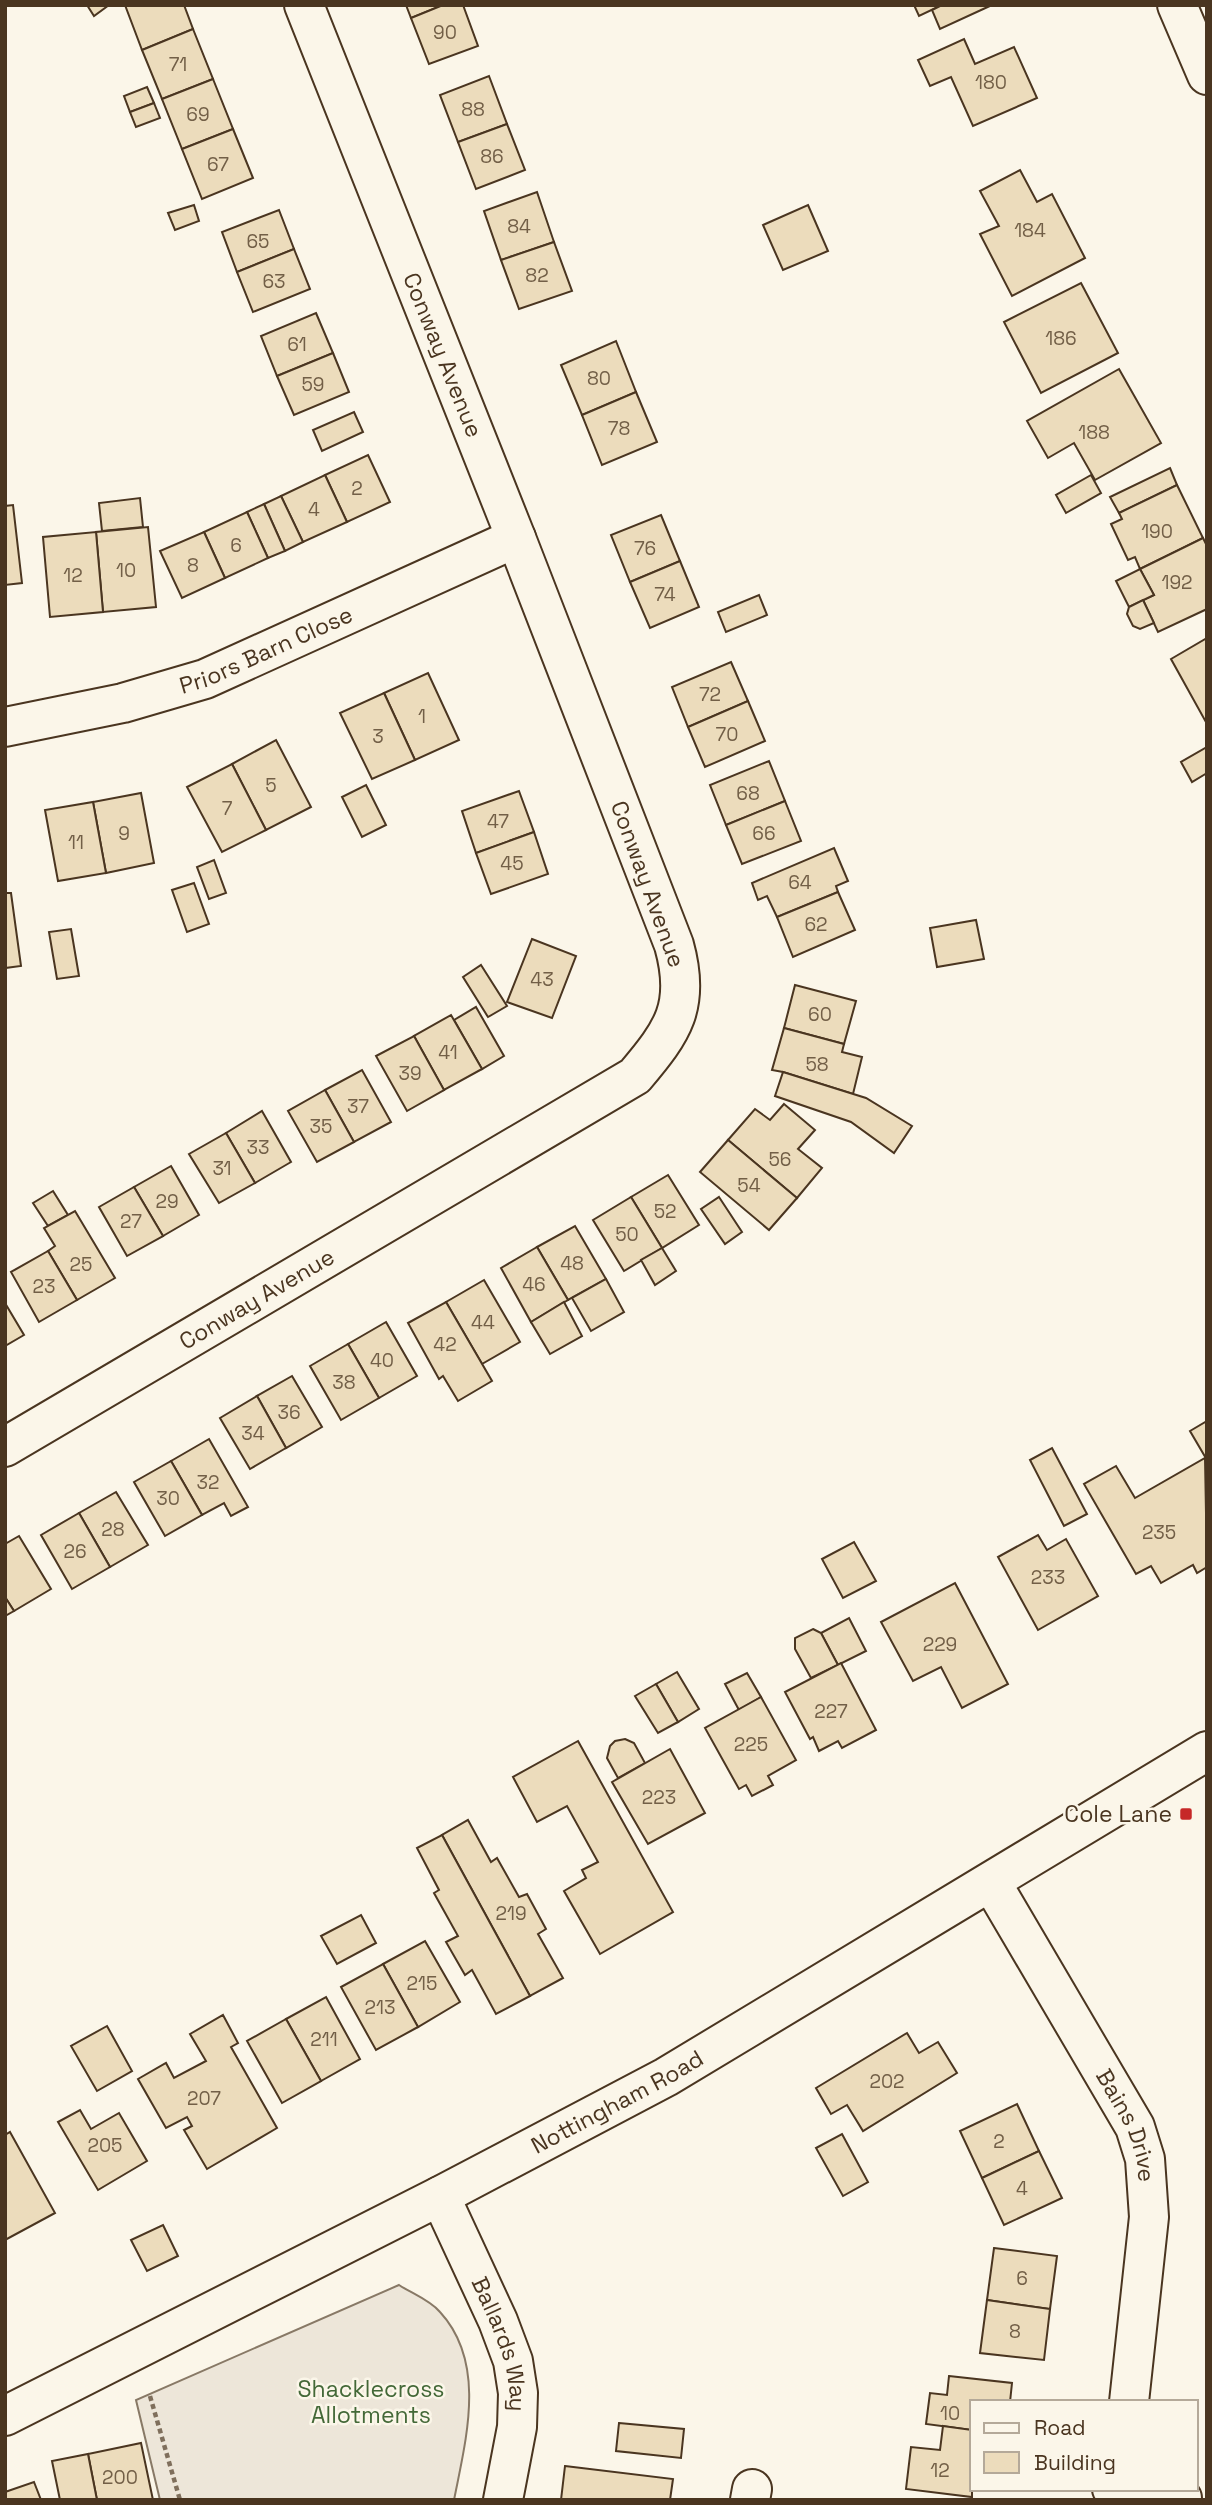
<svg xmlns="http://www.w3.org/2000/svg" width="1212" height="2505" font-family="'Space Grotesk',sans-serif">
  <rect width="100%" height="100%" fill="#fbf6e9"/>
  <path fill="#ede6d9" stroke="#887966" stroke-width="2" d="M399,2285c12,8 31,15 41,27 47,51 26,127 14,188h-294l-24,-100z"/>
  <g fill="#ecdcbc" stroke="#4a3520" stroke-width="2">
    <polygon points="87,5 109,5 94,16"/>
    <polygon points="125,5 184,5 193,29 142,50"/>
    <polygon points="406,5 443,5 411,18"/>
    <polygon points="443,5 463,5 478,46 429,64 411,18"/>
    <polygon points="914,5 942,5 919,16"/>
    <polygon points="942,5 992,5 940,29 932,10"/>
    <polygon points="193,29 213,79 162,99 142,50"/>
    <polygon points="964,39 975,64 1014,47 1037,98 973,126 951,77 930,86 918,60"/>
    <polygon points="489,76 507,124 458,142 440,95"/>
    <polygon points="213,79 233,129 182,149 162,99"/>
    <polygon points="147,87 154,103 130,112 124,96"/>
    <polygon points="154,103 160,118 136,127 130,112"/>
    <polygon points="507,124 525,170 476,189 458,142"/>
    <polygon points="233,129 253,178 202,199 182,149"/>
    <polygon points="1020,170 1037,202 1052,194 1085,258 1012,296 980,234 999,226 980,191"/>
    <polygon points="537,192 554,242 501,260 484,211"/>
    <polygon points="194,205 199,221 175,230 168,213"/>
    <polygon points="808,205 828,251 783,270 763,225"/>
    <polygon points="279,210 294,249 237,272 222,232"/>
    <polygon points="554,242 572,291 519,309 501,260"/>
    <polygon points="294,249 310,289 253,312 237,272"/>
    <polygon points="1081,283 1118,353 1041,393 1004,322"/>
    <polygon points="316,313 333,353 277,376 261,336"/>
    <polygon points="616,341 636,392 582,415 561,365"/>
    <polygon points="333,353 349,392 294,415 277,376"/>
    <polygon points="1119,369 1161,443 1095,480 1074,443 1048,458 1027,421"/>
    <polygon points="636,392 657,442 602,465 582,415"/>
    <polygon points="354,412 363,432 322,451 313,430"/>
    <polygon points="368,455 390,502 347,522 325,475"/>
    <polygon points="1170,468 1177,485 1119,513 1110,497"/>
    <polygon points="325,475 347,522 303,542 281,496"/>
    <polygon points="1091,475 1101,493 1066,513 1056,495"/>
    <polygon points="1177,485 1203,538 1140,569 1135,557 1128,560 1111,524 1122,519 1119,513"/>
    <polygon points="281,496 303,542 285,551 264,504"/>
    <polygon points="140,498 143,527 102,531 99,503"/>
    <polygon points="264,504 285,551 268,558 247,512"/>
    <polygon points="13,505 22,583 5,585 5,506"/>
    <polygon points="247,512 268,558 225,578 204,532"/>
    <polygon points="661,515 680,561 630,582 611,535"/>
    <polygon points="148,527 156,607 103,612 96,532"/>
    <polygon points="96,532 103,612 50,617 43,537"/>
    <polygon points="204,532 225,578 182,598 160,551"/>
    <polygon points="1203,538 1207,546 1207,609 1158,632 1143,600 1154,595 1140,569"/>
    <polygon points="680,561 699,607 650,628 630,582"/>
    <polygon points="1140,569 1154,595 1129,607 1116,581"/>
    <polygon points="759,595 767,615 726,632 718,612"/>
    <polygon points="1143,600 1154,623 1140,629 1133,626 1127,614 1129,607"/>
    <polygon points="1207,638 1207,724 1171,659"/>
    <polygon points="731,662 748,701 688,727 672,687"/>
    <polygon points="428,673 459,740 415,760 384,693"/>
    <polygon points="384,693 415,760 372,779 340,713"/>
    <polygon points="748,701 765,741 705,767 688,727"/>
    <polygon points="276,740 311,807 266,830 232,764"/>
    <polygon points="1207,747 1207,773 1192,782 1181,762"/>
    <polygon points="769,761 785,801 726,825 710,785"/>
    <polygon points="232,764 266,830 222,852 187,787"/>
    <polygon points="366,785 386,825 362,837 342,797"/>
    <polygon points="519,791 534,832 476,853 462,811"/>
    <polygon points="141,793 154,863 106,873 93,802"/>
    <polygon points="785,801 801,841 742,864 726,825"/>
    <polygon points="93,802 106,873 58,881 45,810"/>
    <polygon points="534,832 548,874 491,894 476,853"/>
    <polygon points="834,848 848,881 836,886 838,892 777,917 767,896 758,900 752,883"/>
    <polygon points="214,860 226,893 209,899 197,867"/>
    <polygon points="194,883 209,924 187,932 172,890"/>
    <polygon points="838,892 855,930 793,957 777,917"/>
    <polygon points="5,893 11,893 21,966 5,968"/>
    <polygon points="976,920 984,959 937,967 930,928"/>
    <polygon points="71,929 79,976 57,979 49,932"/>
    <polygon points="532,939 576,956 552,1018 507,1002"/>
    <polygon points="481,965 507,1006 488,1017 463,977"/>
    <polygon points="795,985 856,1001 844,1044 784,1028"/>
    <polygon points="476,1007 504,1056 482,1069 454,1020"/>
    <polygon points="451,1015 482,1069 444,1090 414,1036"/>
    <polygon points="784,1028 844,1044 842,1052 862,1057 853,1094 783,1072 772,1070"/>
    <polygon points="414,1036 444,1090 407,1111 376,1056"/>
    <polygon points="362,1070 391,1122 354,1142 325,1090"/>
    <polygon points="783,1072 866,1098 912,1126 894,1153 851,1122 775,1096"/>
    <polygon points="325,1090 354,1142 317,1162 288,1111"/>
    <polygon points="784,1104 815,1130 798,1149 822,1168 797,1198 728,1140 755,1109 770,1120"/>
    <polygon points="262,1111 291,1162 255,1183 226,1133"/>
    <polygon points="226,1133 255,1183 219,1203 189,1154"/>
    <polygon points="728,1140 797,1198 769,1230 700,1172"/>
    <polygon points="171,1166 199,1215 163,1236 134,1187"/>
    <polygon points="668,1175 699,1225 662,1248 631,1197"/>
    <polygon points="134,1187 163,1236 127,1256 99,1207"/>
    <polygon points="53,1191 68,1215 48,1226 33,1203"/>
    <polygon points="631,1197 662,1248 624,1271 593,1220"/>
    <polygon points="719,1197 742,1232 725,1244 701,1209"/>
    <polygon points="75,1211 115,1278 77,1300 48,1251 55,1246 44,1228"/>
    <polygon points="575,1226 606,1279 568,1300 537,1247"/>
    <polygon points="537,1247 568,1300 531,1322 501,1268"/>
    <polygon points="662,1248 676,1271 655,1285 641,1260"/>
    <polygon points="48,1251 77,1300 39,1322 11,1272"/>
    <polygon points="606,1279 624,1312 591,1331 572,1298"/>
    <polygon points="484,1280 520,1342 482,1364 446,1302"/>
    <polygon points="446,1302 492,1381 458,1401 443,1376 439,1379 408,1323"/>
    <polygon points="564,1302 582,1336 550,1354 531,1322"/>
    <polygon points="5,1303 24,1335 5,1346"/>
    <polygon points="386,1322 417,1376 379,1398 348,1344"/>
    <polygon points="348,1344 379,1398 341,1420 310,1366"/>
    <polygon points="292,1376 322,1427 286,1448 257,1396"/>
    <polygon points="257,1396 286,1448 250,1469 220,1418"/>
    <polygon points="1207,1421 1207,1460 1190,1431"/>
    <polygon points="209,1439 248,1507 231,1516 224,1503 202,1515 171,1461"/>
    <polygon points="1052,1448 1087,1514 1064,1526 1030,1460"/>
    <polygon points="1205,1458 1207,1567 1197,1573 1193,1565 1161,1583 1151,1566 1136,1574 1084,1484 1116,1466 1135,1498"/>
    <polygon points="171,1461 202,1515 165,1536 134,1482"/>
    <polygon points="116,1492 148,1545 110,1567 79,1513"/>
    <polygon points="79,1513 110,1567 72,1589 41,1535"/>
    <polygon points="1038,1535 1047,1550 1066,1539 1098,1596 1038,1630 998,1557"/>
    <polygon points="19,1536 51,1589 14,1611 5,1597 5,1544"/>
    <polygon points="854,1542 876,1581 843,1598 822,1559"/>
    <polygon points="955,1583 1008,1684 962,1708 941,1667 913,1681 881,1622"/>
    <polygon points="5,1597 14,1611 5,1616"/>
    <polygon points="849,1618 866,1651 838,1665 821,1633"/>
    <polygon points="813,1629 821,1633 838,1665 811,1678 795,1649 795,1638"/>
    <polygon points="841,1663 876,1730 842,1748 838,1741 819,1751 813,1737 810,1739 785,1692"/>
    <polygon points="677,1672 699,1709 678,1722 656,1684"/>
    <polygon points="747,1673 761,1697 739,1710 725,1684"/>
    <polygon points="656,1684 678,1722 658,1733 635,1696"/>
    <polygon points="761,1697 796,1760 768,1776 773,1785 752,1796 746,1785 739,1789 705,1728"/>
    <polygon points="625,1739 634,1743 645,1763 618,1778 607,1758 610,1746 615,1741"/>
    <polygon points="578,1741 673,1912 600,1954 564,1891 586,1878 582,1870 598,1862 567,1806 537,1822 513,1777"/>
    <polygon points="670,1749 705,1813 648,1844 612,1782"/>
    <polygon points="468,1820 491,1862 497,1858 519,1897 527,1894 546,1929 538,1934 563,1978 530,1996 442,1835"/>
    <polygon points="442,1835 530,1996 496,2014 472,1970 465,1975 446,1942 458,1936 434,1893 439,1890 417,1848"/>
    <polygon points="361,1915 376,1943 337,1964 321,1936"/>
    <polygon points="425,1941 460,2002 418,2027 383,1964"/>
    <polygon points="383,1964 418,2027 376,2050 341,1987"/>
    <polygon points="326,1997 360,2059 321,2081 286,2019"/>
    <polygon points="223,2015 238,2043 231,2047 277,2128 207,2169 184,2130 192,2126 187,2117 166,2128 138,2079 166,2063 174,2078 206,2061 190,2034"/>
    <polygon points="286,2019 321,2081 282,2103 247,2041"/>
    <polygon points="107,2026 132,2071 97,2091 71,2046"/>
    <polygon points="907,2033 919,2053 938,2042 957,2073 863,2131 847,2105 831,2114 816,2088"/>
    <polygon points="1017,2104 1039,2151 982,2178 960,2131"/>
    <polygon points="80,2110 91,2129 119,2113 147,2161 98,2190 58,2122"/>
    <polygon points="10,2132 55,2213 5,2240 5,2135"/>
    <polygon points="842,2134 868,2182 843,2196 816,2148"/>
    <polygon points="1039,2151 1062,2198 1004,2225 982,2178"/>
    <polygon points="163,2225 178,2256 147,2271 131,2240"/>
    <polygon points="994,2248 1057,2256 1050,2309 987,2300"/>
    <polygon points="987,2300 1050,2309 1044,2360 980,2353"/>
    <polygon points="949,2376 1012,2383 1010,2402 972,2402 972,2430 926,2424 930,2393 947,2395"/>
    <polygon points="619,2423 684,2429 681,2458 616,2451"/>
    <polygon points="943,2426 972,2430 972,2497 906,2489 911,2447 940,2450"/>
    <polygon points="141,2443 153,2500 97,2500 88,2454"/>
    <polygon points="88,2454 97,2500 60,2500 52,2461"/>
    <polygon points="565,2466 673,2479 670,2500 561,2500"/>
    <polygon points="34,2482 41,2500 5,2500 5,2492"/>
  </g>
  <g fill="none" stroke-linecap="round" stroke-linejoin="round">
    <defs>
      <g id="minor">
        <polyline points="1177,5 1207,75"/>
        <path id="s1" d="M5,727l118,-24 82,-24 311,-141"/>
        <path id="s2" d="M5,1447l630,-371c38,-45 56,-70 39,-131l-158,-407 -212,-533"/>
        <path id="s3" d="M991,1882l144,245 10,32 4,58 -20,185"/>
        <path id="s4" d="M440,2196l58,125 15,40 5,32 -1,34 -14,73"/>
        <polyline points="1112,2489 1182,2498"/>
        <polyline points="750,2500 752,2489"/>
      </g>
      <g id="major">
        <path id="s5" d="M5,2416l435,-220 226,-119 541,-326"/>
      </g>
    </defs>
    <use href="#minor" stroke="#4a3520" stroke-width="42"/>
    <use href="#major" stroke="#4a3520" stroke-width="42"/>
    <polyline stroke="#7f6f5c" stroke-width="4.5" stroke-dasharray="5 3.5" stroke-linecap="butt" points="150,2396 180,2500"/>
    <use href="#minor" stroke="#fbf6e9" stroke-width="38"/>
    <use href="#major" stroke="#fbf6e9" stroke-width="38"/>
  </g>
  <rect fill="#c62828" stroke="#fbf6e9" stroke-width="2.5" x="1179" y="1807" width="14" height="14" rx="3.5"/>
  <g text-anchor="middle" stroke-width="5" stroke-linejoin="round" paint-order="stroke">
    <g font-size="19" fill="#725f47">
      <text x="445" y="39">90</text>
      <text x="178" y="71">71</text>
      <text x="991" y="89">180</text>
      <text x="473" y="116">88</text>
      <text x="198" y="121">69</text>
      <text x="492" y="163">86</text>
      <text x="218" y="171">67</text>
      <text x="519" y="233">84</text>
      <text x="1030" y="237">184</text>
      <text x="258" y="248">65</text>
      <text x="537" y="282">82</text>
      <text x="274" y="288">63</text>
      <text x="1061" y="345">186</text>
      <text x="297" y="351">61</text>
      <text x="599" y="385">80</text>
      <text x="313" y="391">59</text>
      <text x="619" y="435">78</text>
      <text x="1094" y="439">188</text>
      <text x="357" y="495">2</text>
      <text x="314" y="516">4</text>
      <text x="1157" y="538">190</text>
      <text x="236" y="552">6</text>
      <text x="645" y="555">76</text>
      <text x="193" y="572">8</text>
      <text x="126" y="577">10</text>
      <text x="73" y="582">12</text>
      <text x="1177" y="589">192</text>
      <text x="665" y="601">74</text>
      <text x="710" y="701">72</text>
      <text x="422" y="723">1</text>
      <text x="727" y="741">70</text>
      <text x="378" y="743">3</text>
      <text x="271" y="792">5</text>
      <text x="748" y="800">68</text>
      <text x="227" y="815">7</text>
      <text x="498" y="828">47</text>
      <text x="124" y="840">9</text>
      <text x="764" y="840">66</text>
      <text x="76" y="849">11</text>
      <text x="512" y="870">45</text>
      <text x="800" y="889">64</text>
      <text x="816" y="931">62</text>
      <text x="542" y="986">43</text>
      <text x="820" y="1021">60</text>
      <text x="448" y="1059">41</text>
      <text x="817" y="1071">58</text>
      <text x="410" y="1080">39</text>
      <text x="358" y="1113">37</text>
      <text x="321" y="1133">35</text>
      <text x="258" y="1154">33</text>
      <text x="780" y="1166">56</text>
      <text x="222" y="1175">31</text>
      <text x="749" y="1192">54</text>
      <text x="167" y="1208">29</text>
      <text x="665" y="1218">52</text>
      <text x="131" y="1228">27</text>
      <text x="627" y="1241">50</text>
      <text x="572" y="1270">48</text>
      <text x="81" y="1271">25</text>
      <text x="534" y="1291">46</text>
      <text x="44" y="1293">23</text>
      <text x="483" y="1329">44</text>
      <text x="445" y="1351">42</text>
      <text x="382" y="1367">40</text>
      <text x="344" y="1389">38</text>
      <text x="289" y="1419">36</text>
      <text x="253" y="1440">34</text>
      <text x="208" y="1489">32</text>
      <text x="168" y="1505">30</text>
      <text x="113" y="1536">28</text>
      <text x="1159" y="1539">235</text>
      <text x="75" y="1558">26</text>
      <text x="1048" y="1584">233</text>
      <text x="940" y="1651">229</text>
      <text x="831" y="1718">227</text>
      <text x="751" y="1751">225</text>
      <text x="659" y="1804">223</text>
      <text x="511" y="1920">219</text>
      <text x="422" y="1990">215</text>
      <text x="380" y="2014">213</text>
      <text x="324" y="2046">211</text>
      <text x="887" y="2088">202</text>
      <text x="204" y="2105">207</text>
      <text x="999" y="2148">2</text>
      <text x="105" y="2152">205</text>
      <text x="1022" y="2195">4</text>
      <text x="1022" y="2285">6</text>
      <text x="1015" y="2338">8</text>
      <text x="950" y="2420">10</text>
      <text x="940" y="2477">12</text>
      <text x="120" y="2484">200</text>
    </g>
    <g font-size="23" fill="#4a3520" stroke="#fbf6e9">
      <text transform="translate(443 355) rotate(68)" y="8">Conway Avenue</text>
      <text dy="8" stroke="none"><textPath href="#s1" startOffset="273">Priors Barn Close</textPath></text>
      <text transform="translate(648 884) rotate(70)" y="8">Conway Avenue</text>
      <text dy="8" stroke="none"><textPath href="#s2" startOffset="292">Conway Avenue</textPath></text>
      <text dy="8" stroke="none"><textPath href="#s5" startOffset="688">Nottingham Road</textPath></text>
      <text dy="8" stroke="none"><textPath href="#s3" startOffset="280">Bains Drive</textPath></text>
      <text dy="8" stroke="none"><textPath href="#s4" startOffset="161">Ballards Way</textPath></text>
    </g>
    <g font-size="23" fill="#4a3520" stroke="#fbf6e9" text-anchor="end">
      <text x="1172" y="1822">Cole Lane</text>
    </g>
    <g font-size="23" fill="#436837" stroke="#fbf6e9">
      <text x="371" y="2397">Shacklecross<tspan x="371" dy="26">Allotments</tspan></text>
    </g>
  </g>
  <rect width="1212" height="2505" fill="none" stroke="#4a3520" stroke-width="14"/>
  <rect x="970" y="2400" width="228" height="91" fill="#fbf6e9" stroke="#b4a999" stroke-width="2"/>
  <rect x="984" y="2423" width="35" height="10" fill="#fbf6e9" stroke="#b4a999" stroke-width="2"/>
  <text x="1034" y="2435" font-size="21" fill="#4a3520">Road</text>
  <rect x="984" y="2452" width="35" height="21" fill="#ecdcbc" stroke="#b4a999" stroke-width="2"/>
  <text x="1034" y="2470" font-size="21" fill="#4a3520">Building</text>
</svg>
